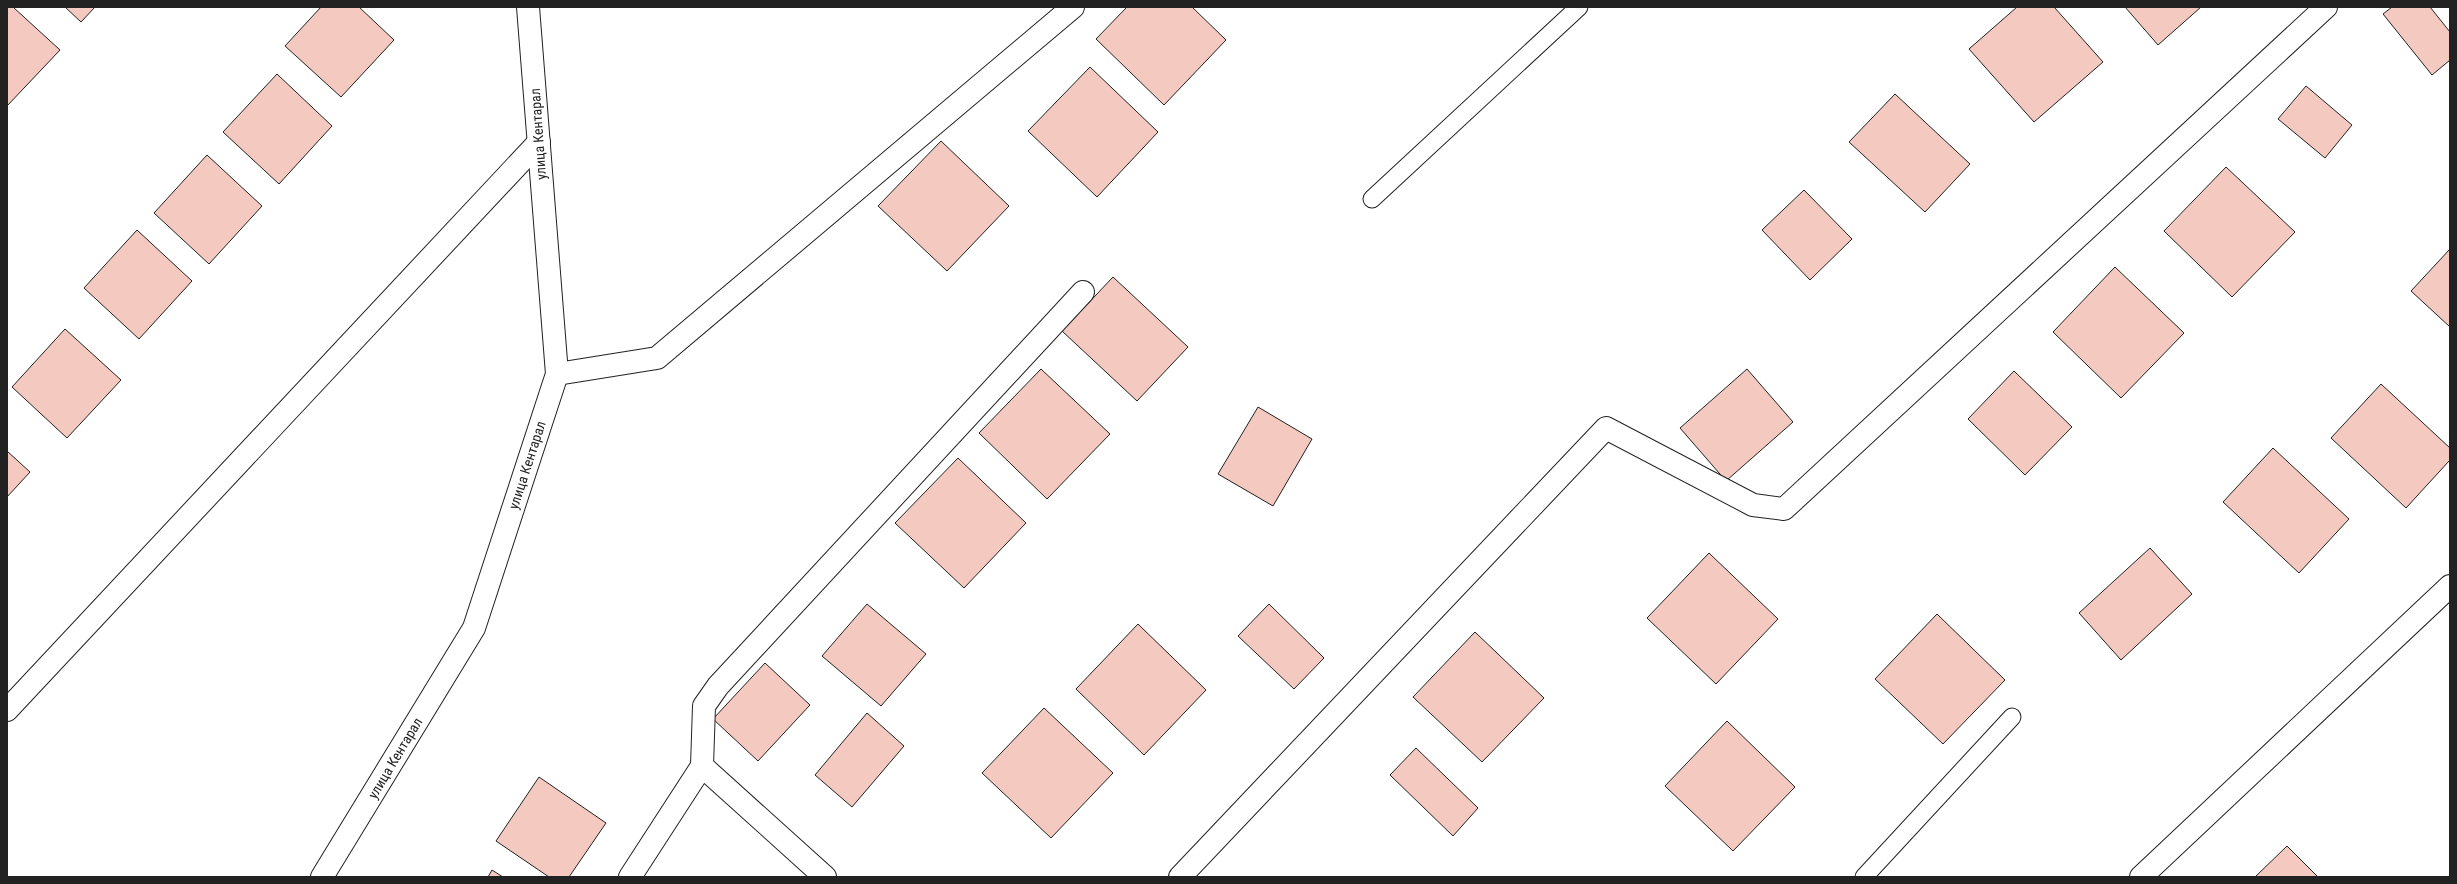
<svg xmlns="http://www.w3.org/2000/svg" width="2457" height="884" font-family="'Roboto Condensed',sans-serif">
  <rect width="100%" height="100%" fill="#fff"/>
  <g fill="#f3c9c0" stroke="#222">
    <polygon points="7,7 13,7 60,50 7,106"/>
    <polygon points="65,7 95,7 81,22"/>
    <polygon points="321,7 359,7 394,40 341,97 285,46"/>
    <polygon points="1127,7 1192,7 1226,40 1164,105 1096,39"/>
    <polygon points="2017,7 2054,7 2103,62 2034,122 1969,49"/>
    <polygon points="2125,7 2201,7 2158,45"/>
    <polygon points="2392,7 2430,7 2450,32 2450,60 2432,75 2383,14"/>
    <polygon points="1090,67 1158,132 1097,197 1028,131"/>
    <polygon points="277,74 332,126 279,184 223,132"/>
    <polygon points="2306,86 2352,125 2325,158 2278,119"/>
    <polygon points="1895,94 1970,164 1925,212 1849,142"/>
    <polygon points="941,141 1009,206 947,271 878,206"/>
    <polygon points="207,155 262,206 209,264 154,213"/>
    <polygon points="2226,167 2295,232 2232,297 2164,231"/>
    <polygon points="1804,190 1852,239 1810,280 1762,230"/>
    <polygon points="137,230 192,281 139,339 84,288"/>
    <polygon points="2450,249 2450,327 2411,291"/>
    <polygon points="2115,267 2184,333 2121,398 2053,332"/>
    <polygon points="1113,277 1188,347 1137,401 1062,331"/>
    <polygon points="65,329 121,380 67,438 12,387"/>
    <polygon points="1041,369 1110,434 1047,499 979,433"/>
    <polygon points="1747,369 1793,422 1726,481 1680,428"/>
    <polygon points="2014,371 2072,427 2025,475 1968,419"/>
    <polygon points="2381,384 2450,448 2450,460 2406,508 2331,438"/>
    <polygon points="1258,407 1312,439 1273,506 1218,474"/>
    <polygon points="2273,448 2349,519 2299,573 2223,502"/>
    <polygon points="7,451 30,472 7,497"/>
    <polygon points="958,458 1026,523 964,588 895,523"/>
    <polygon points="2150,548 2192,594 2121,660 2079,613"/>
    <polygon points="1709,553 1778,619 1716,684 1647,618"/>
    <polygon points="867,604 926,654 881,706 822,656"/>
    <polygon points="1269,604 1324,658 1294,689 1238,636"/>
    <polygon points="1937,614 2005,680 1943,744 1875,679"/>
    <polygon points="1138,624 1206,690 1144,755 1076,689"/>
    <polygon points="1475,632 1544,698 1482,762 1413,697"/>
    <polygon points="765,663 810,705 758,761 713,719"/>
    <polygon points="1044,708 1113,773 1051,838 982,773"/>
    <polygon points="867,713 904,746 852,807 815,775"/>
    <polygon points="1727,721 1795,787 1733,851 1665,786"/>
    <polygon points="1416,748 1478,808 1453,836 1390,775"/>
    <polygon points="539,777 606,823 569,877 549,877 496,841"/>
    <polygon points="2287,846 2318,877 2255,877"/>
    <polygon points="492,870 503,877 488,877"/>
  </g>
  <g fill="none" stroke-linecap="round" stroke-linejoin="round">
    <defs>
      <g id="lane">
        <polyline points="1372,199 1579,7"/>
        <polyline points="1864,877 2012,717"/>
      </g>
      <g id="street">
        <polyline points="557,374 657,358 1073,7"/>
        <polyline points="7,710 539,142"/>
        <polyline points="702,766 825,877"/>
        <polyline points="322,877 474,628 557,374 528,7"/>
        <polyline points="630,877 702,766 704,706 718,686 1083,292"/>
        <polyline points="1180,877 1606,428 1753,505 1784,509 2326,7"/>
        <polyline points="2141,877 2450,586"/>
      </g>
    </defs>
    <use href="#lane" stroke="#222" stroke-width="19"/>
    <use href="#street" stroke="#222" stroke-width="24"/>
    <use href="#lane" stroke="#fff" stroke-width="17"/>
    <use href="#street" stroke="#fff" stroke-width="22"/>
  </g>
  <g text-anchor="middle" stroke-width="3" stroke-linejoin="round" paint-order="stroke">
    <g font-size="14" fill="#222" stroke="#fff">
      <text transform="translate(538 134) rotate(-94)" y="5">улица Кентарал</text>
      <text transform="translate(527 465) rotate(-72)" y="5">улица Кентарал</text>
      <text transform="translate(395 758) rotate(-59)" y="5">улица Кентарал</text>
    </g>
  </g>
  <rect width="2457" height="884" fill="none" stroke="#222222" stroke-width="16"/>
</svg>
